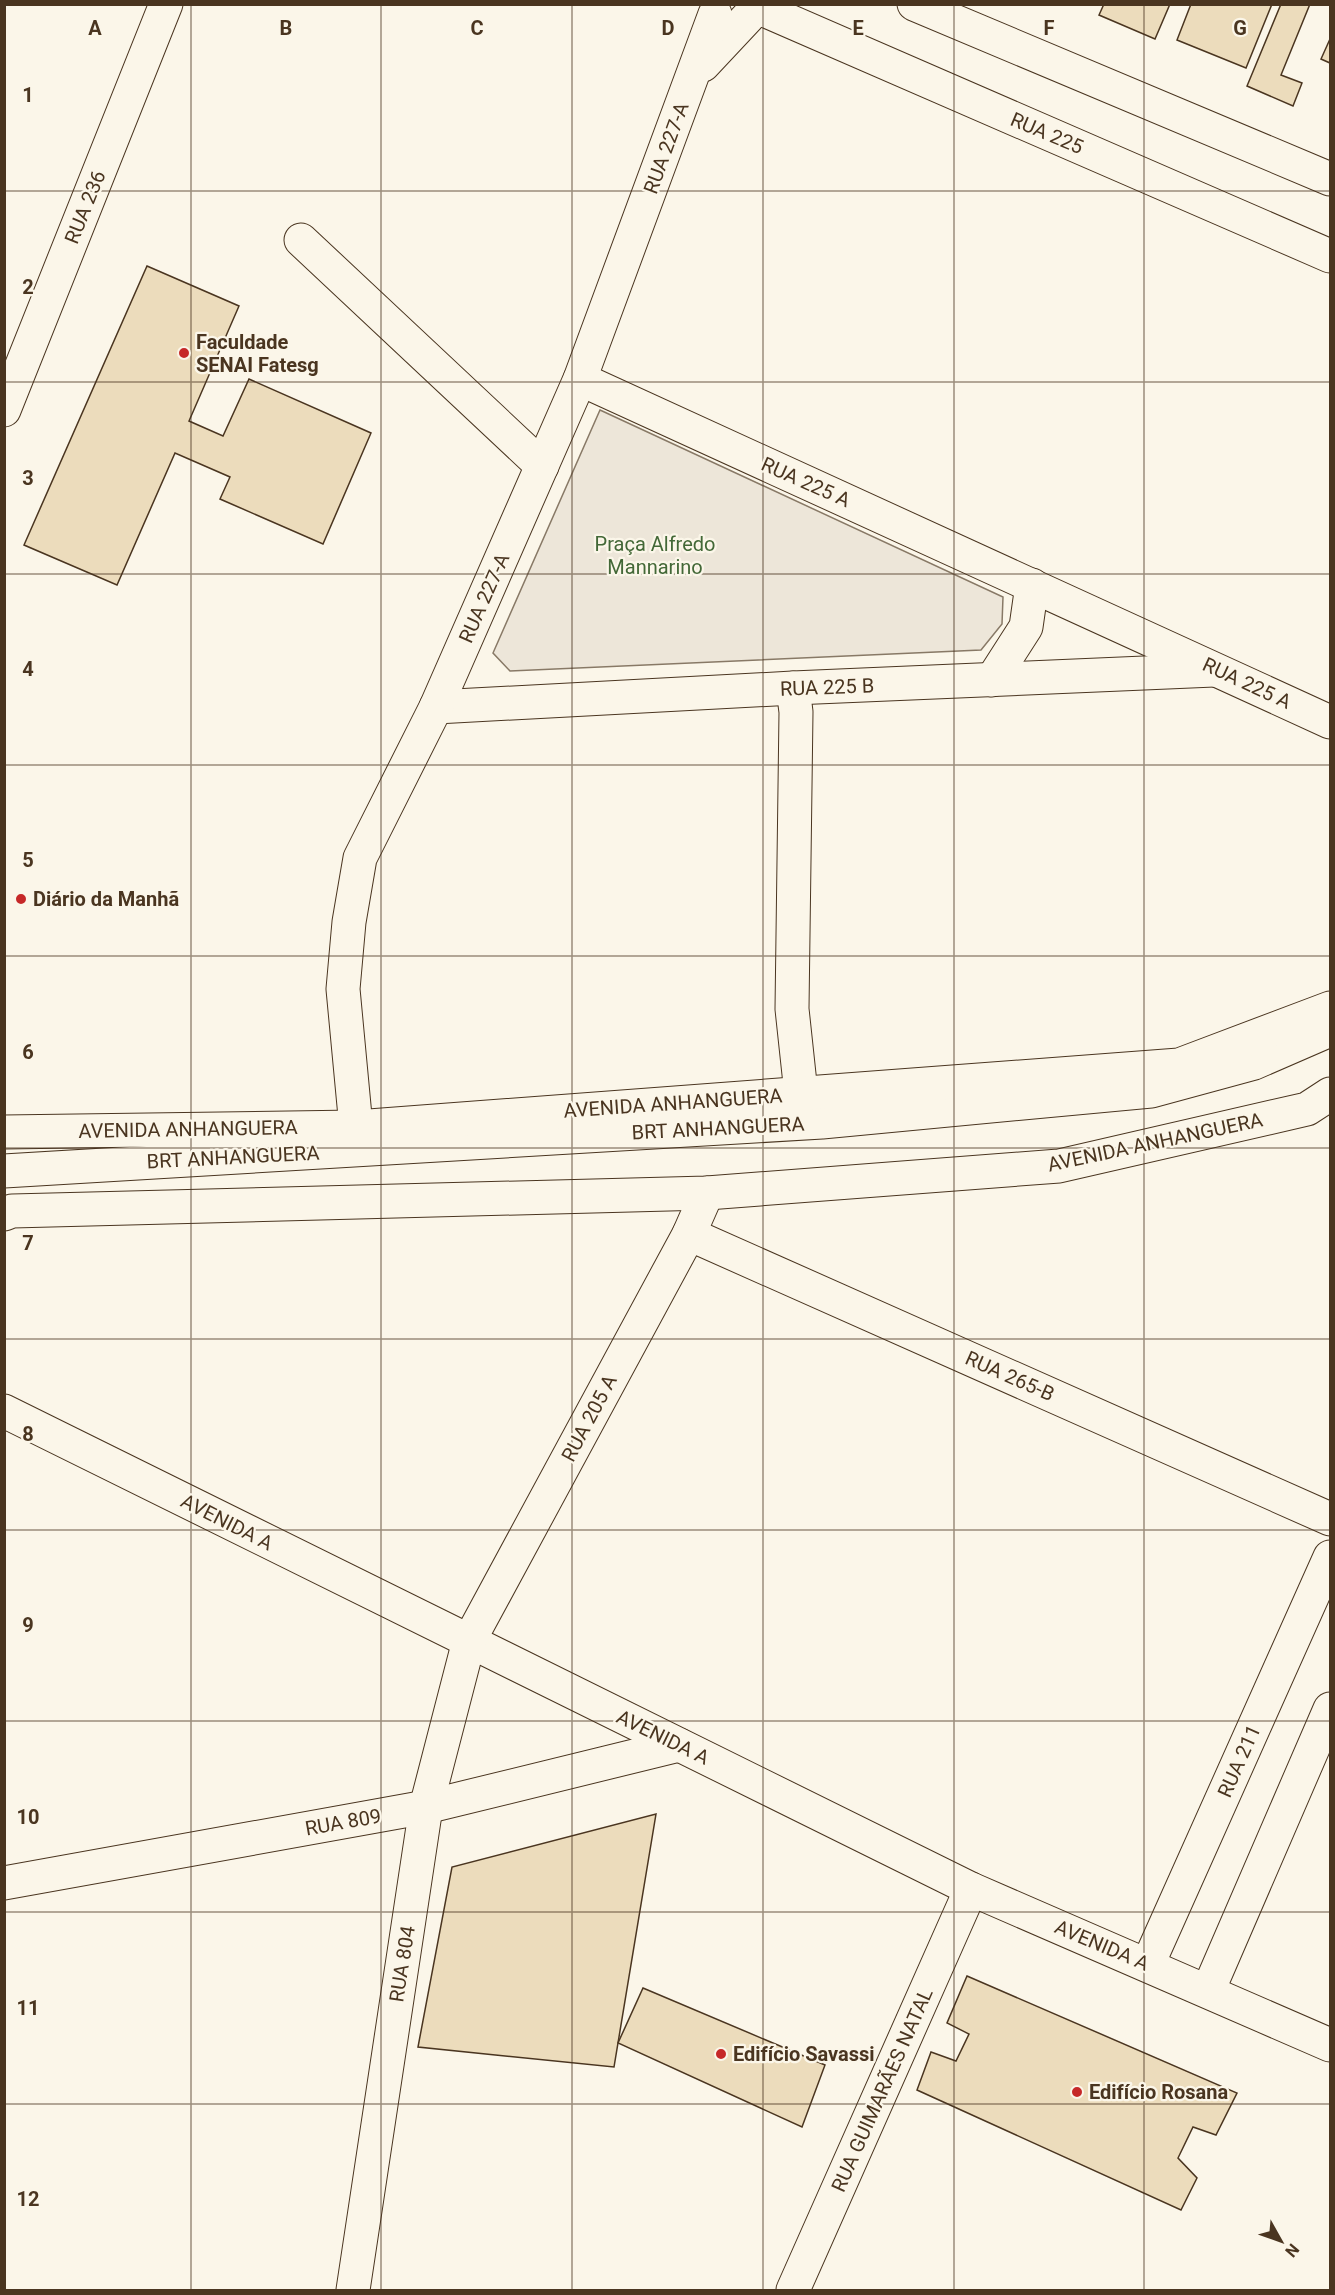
<svg xmlns="http://www.w3.org/2000/svg" width="1335" height="2295" font-family="Roboto,sans-serif">
  <rect width="100%" height="100%" fill="#fbf6e9"/>
  <polygon fill="#ede6d9" stroke="#887966" stroke-width="1.5" points="600,410 1003,597 1002,624 981,650 510,671 493,653"/>
  <g fill="#ecdcbc" stroke="#4a3520" stroke-width="1.5">
    <polygon points="1104,4 1170,4 1155,39 1099,15"/>
    <polygon points="1191,4 1272,4 1246,68 1177,40"/>
    <polygon points="1281,4 1310,4 1281,75 1302,83 1293,106 1247,86"/>
    <polygon points="1330,39 1330,63 1321,59"/>
    <polygon points="147,266 239,306 189,421 223,436 249,379 371,433 323,544 220,499 230,477 175,453 117,585 24,545"/>
    <polygon points="656,1814 614,2067 418,2047 452,1867"/>
    <polygon points="967,1976 1237,2093 1216,2135 1193,2127 1178,2158 1197,2178 1181,2210 917,2090 931,2052 956,2061 969,2034 947,2023"/>
    <polygon points="643,1988 825,2065 802,2127 618,2043"/>
  </g>
  <g fill="none" stroke-linecap="round" stroke-linejoin="round">
    <defs>
      <g id="minor">
        <polyline points="914,4 1330,179"/>
        <polyline points="764,10 1330,256"/>
        <polyline points="703,65 748,17"/>
        <polyline points="301,240 542,466"/>
        <polyline points="580,379 1330,722"/>
        <polyline points="4,410 166,4"/>
        <polyline points="992,680 1026,627 1032,585"/>
        <polyline points="793,688 796,712 792,1009 801,1093"/>
        <polyline points="436,707 793,688 1214,670"/>
        <polyline points="356,1127 343,989 349,922 360,858 436,707 580,379 715,14"/>
        <polyline points="4,1171 822,1122 1151,1091 1254,1063 1330,1030"/>
        <polyline points="689,1234 1330,1519"/>
        <polyline points="4,1411 971,1889 1330,2045"/>
        <polyline points="4,1883 426,1807 679,1745"/>
        <polyline points="1148,1964 1330,1557"/>
        <polyline points="1208,1991 1330,1709"/>
        <polyline points="353,2290 426,1807 469,1641 689,1234 707,1193"/>
        <polyline points="793,2290 971,1889"/>
      </g>
      <g id="major">
        <polyline points="4,1132 356,1127 1179,1065 1330,1008"/>
        <polyline points="4,1214 12,1211 707,1193 1059,1166 1307,1109 1330,1094"/>
      </g>
    </defs>
    <use href="#minor" stroke="#4a3520" stroke-width="35"/>
    <use href="#major" stroke="#4a3520" stroke-width="35"/>
    <use href="#minor" stroke="#fbf6e9" stroke-width="33"/>
    <use href="#major" stroke="#fbf6e9" stroke-width="33"/>
  </g>
  <path fill="none" stroke="#4a3520" stroke-width="1.5" stroke-opacity="0.55" d="M191,4v2286M381,4v2286M572,4v2286M763,4v2286M954,4v2286M1144,4v2286M4,191h1326M4,382h1326M4,574h1326M4,765h1326M4,956h1326M4,1148h1326M4,1339h1326M4,1530h1326M4,1721h1326M4,1912h1326M4,2104h1326"/>
  <g fill="#c62828" stroke="#fbf6e9" stroke-width="2">
    <circle cx="184" cy="353" r="6"/>
    <circle cx="21" cy="899" r="6"/>
    <circle cx="721" cy="2054" r="6"/>
    <circle cx="1077" cy="2092" r="6"/>
  </g>
  <g text-anchor="middle" stroke-width="4.5" stroke-linejoin="round" paint-order="stroke">
    <g font-size="20" fill="#4a3520" stroke="#fbf6e9">
      <text transform="translate(1047 133) rotate(23)" y="7">RUA 225</text>
      <text transform="translate(666 148) rotate(-70)" y="7">RUA 227-A</text>
      <text transform="translate(85 207) rotate(-68)" y="7">RUA 236</text>
      <text transform="translate(806 482) rotate(24)" y="7">RUA 225 A</text>
      <text transform="translate(484 598) rotate(-66)" y="7">RUA 227-A</text>
      <text transform="translate(1247 683) rotate(25)" y="7">RUA 225 A</text>
      <text transform="translate(827 687) rotate(-2)" y="7">RUA 225 B</text>
      <text transform="translate(673 1103) rotate(-4)" y="7">AVENIDA ANHANGUERA</text>
      <text transform="translate(718 1128) rotate(-3)" y="7">BRT ANHANGUERA</text>
      <text transform="translate(188 1129) rotate(-1)" y="7">AVENIDA ANHANGUERA</text>
      <text transform="translate(1155 1142) rotate(-12)" y="7">AVENIDA ANHANGUERA</text>
      <text transform="translate(233 1157) rotate(-3)" y="7">BRT ANHANGUERA</text>
      <text transform="translate(1010 1376) rotate(24)" y="7">RUA 265-B</text>
      <text transform="translate(589 1418) rotate(-62)" y="7">RUA 205 A</text>
      <text transform="translate(227 1522) rotate(27)" y="7">AVENIDA A</text>
      <text transform="translate(663 1737) rotate(26)" y="7">AVENIDA A</text>
      <text transform="translate(1239 1761) rotate(-66)" y="7">RUA 211</text>
      <text transform="translate(343 1822) rotate(-10)" y="7">RUA 809</text>
      <text transform="translate(1102 1945) rotate(23)" y="7">AVENIDA A</text>
      <text transform="translate(402 1964) rotate(-81)" y="7">RUA 804</text>
      <text transform="translate(882 2090) rotate(-66)" y="7">RUA GUIMARÃES NATAL</text>
    </g>
    <g font-size="20" font-weight="bold" fill="#4a3520" stroke="#fbf6e9" text-anchor="start">
      <text x="196" y="349">Faculdade<tspan x="196" dy="23">SENAI Fatesg</tspan></text>
      <text x="33" y="906">Diário da Manhã</text>
      <text x="733" y="2061">Edifício Savassi</text>
      <text x="1089" y="2099">Edifício Rosana</text>
    </g>
    <g font-size="20" fill="#436837" stroke="#fbf6e9">
      <text x="655" y="551">Praça Alfredo<tspan x="655" dy="23">Mannarino</tspan></text>
    </g>
  </g>
  <g font-size="20" text-anchor="middle" font-weight="bold" fill="#4a3520" stroke="#fbf6e9" stroke-width="4.5" stroke-linejoin="round" paint-order="stroke">
    <text x="95" y="35">A</text>
    <text x="286" y="35">B</text>
    <text x="477" y="35">C</text>
    <text x="668" y="35">D</text>
    <text x="858" y="35">E</text>
    <text x="1049" y="35">F</text>
    <text x="1240" y="35">G</text>
    <text x="28" y="102">1</text>
    <text x="28" y="294">2</text>
    <text x="28" y="485">3</text>
    <text x="28" y="676">4</text>
    <text x="28" y="867">5</text>
    <text x="28" y="1059">6</text>
    <text x="28" y="1250">7</text>
    <text x="28" y="1441">8</text>
    <text x="28" y="1632">9</text>
    <text x="28" y="1824">10</text>
    <text x="28" y="2015">11</text>
    <text x="28" y="2206">12</text>
  </g>
  <rect width="1335" height="2295" fill="none" stroke="#4a3520" stroke-width="12"/>
  <g transform="translate(1281 2241) rotate(130)" stroke="#fbf6e9" stroke-width="4.5" paint-order="stroke">
  <path d="M0-4.5L10 22L0 15L-10 22Z" fill="#4a3520"/>
  <text y="-9" font-size="16" font-weight="bold" text-anchor="middle" fill="#4a3520">N</text>
  </g>
</svg>
